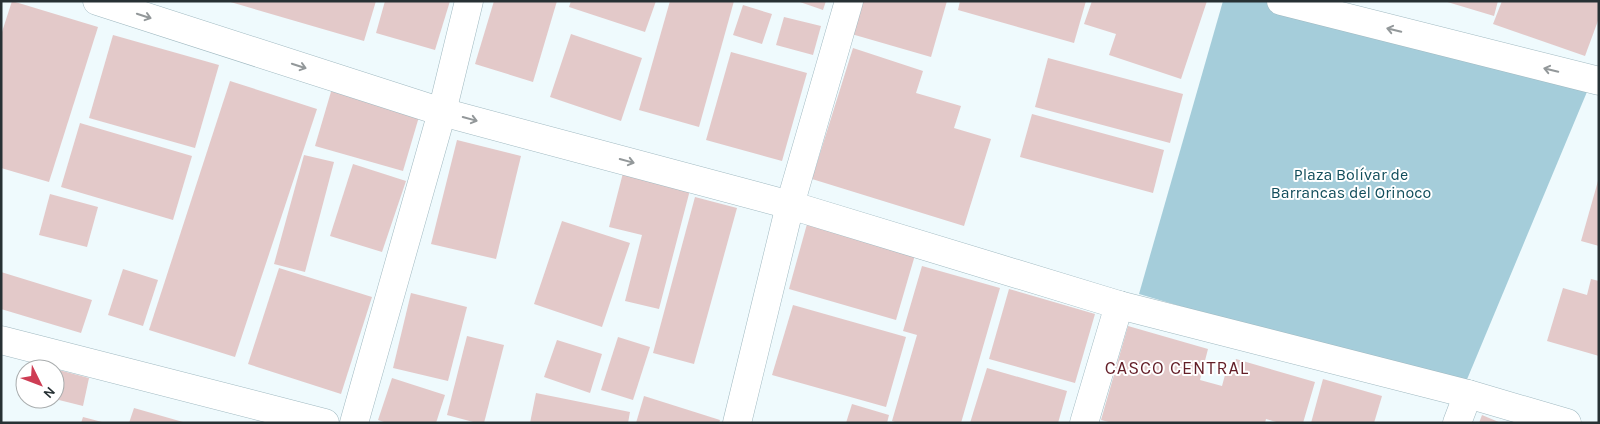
<svg xmlns="http://www.w3.org/2000/svg" width="1600" height="424" font-family="Karla,sans-serif">
  <rect width="100%" height="100%" fill="#effafd"/>
  <polygon fill="#a5cdda" points="1223,1 1326,1 1589,87 1463,389 1139,294"/>
  <g fill="#e3c9c9">
    <polygon points="12,1 98,27 49,182 1,168 1,35"/>
    <polygon points="227,1 376,1 364,41"/>
    <polygon points="385,1 450,1 435,50 376,33"/>
    <polygon points="494,1 557,1 533,82 475,64"/>
    <polygon points="571,1 656,1 645,32 569,7"/>
    <polygon points="670,1 734,1 699,127 639,110"/>
    <polygon points="797,1 826,1 823,10"/>
    <polygon points="857,1 947,1 931,57 848,33"/>
    <polygon points="960,1 1086,1 1074,43 958,10"/>
    <polygon points="1092,1 1207,1 1181,79 1109,55 1116,34 1084,24"/>
    <polygon points="1444,1 1498,1 1494,16"/>
    <polygon points="1502,1 1599,1 1599,18 1585,56 1493,24"/>
    <polygon points="743,5 772,14 762,44 733,35"/>
    <polygon points="784,17 821,26 813,55 776,45"/>
    <polygon points="571,34 642,58 621,121 550,97"/>
    <polygon points="113,35 219,65 195,148 89,118"/>
    <polygon points="853,48 923,71 916,93 961,106 954,128 991,139 964,226 812,179"/>
    <polygon points="731,52 807,73 782,161 706,140"/>
    <polygon points="1048,58 1183,94 1170,143 1035,107"/>
    <polygon points="230,81 317,109 235,357 149,330"/>
    <polygon points="333,85 421,110 403,171 315,146"/>
    <polygon points="1032,114 1164,150 1153,193 1020,157"/>
    <polygon points="80,123 192,156 173,220 61,187"/>
    <polygon points="457,140 521,156 496,259 431,244"/>
    <polygon points="304,155 334,162 305,272 274,264"/>
    <polygon points="353,164 406,181 382,252 330,236"/>
    <polygon points="623,173 690,190 659,309 625,301 642,235 609,227"/>
    <polygon points="1598,181 1599,181 1599,246 1581,241"/>
    <polygon points="50,194 98,207 87,247 39,235"/>
    <polygon points="695,197 737,208 694,364 653,353"/>
    <polygon points="562,221 630,243 602,327 534,304"/>
    <polygon points="807,224 915,255 896,320 789,289"/>
    <polygon points="922,266 1000,288 961,423 898,423 892,421 917,335 903,331"/>
    <polygon points="279,268 372,297 341,394 248,364"/>
    <polygon points="123,269 158,280 143,326 108,315"/>
    <polygon points="1,272 92,300 81,333 1,309"/>
    <polygon points="1591,279 1599,281 1599,356 1547,341 1563,288 1587,295"/>
    <polygon points="1009,289 1095,314 1075,383 989,359"/>
    <polygon points="411,293 467,307 448,381 393,368"/>
    <polygon points="793,305 906,337 886,407 772,375"/>
    <polygon points="1128,326 1208,349 1200,380 1222,386 1225,375 1231,376 1236,359 1315,382 1303,423 1280,423 1266,419 1265,423 1113,423 1101,420"/>
    <polygon points="467,336 504,345 484,423 477,423 447,415"/>
    <polygon points="618,337 650,347 633,400 601,390"/>
    <polygon points="557,340 602,354 590,393 544,377"/>
    <polygon points="987,368 1067,391 1058,423 970,423"/>
    <polygon points="55,369 89,378 83,406 55,399"/>
    <polygon points="392,378 445,395 436,423 387,423 378,420"/>
    <polygon points="1323,379 1382,396 1374,423 1311,423"/>
    <polygon points="536,393 630,412 628,423 530,423"/>
    <polygon points="644,396 720,420 719,423 636,423"/>
    <polygon points="852,404 889,415 887,423 846,423"/>
    <polygon points="134,408 183,422 183,423 129,423"/>
    <polygon points="1482,415 1501,423 1479,423"/>
    <polygon points="83,417 102,422 102,423 81,423"/>
  </g>
  <g fill="none" stroke-linecap="round" stroke-linejoin="round">
    <defs>
      <g id="minor">
        <polyline points="97,1 442,112 790,205 1119,305 1468,394 1567,423"/>
        <polyline points="1281,1 1599,81"/>
        <polyline points="1,340 325,423"/>
        <polyline points="354,423 442,112 469,1"/>
        <polyline points="737,423 790,205 849,1"/>
        <polyline points="1084,423 1119,305"/>
        <polyline points="1457,423 1468,394"/>
      </g>
    </defs>
    <use href="#minor" stroke="#a0b9c1" stroke-width="29"/>
    <use href="#minor" stroke="#fff" stroke-width="28"/>
  </g>
  <defs><path id="oneway-shaft" d="M-6 0H5M1.5-3L5.5 0L1.5 3" fill="none" stroke-width="1.6" stroke-linecap="round" stroke-linejoin="round" transform="scale(1.25)"/></defs>
  <g stroke="#93989a">
    <use href="#oneway-shaft" transform="translate(144 16) rotate(18)"/>
    <use href="#oneway-shaft" transform="translate(1394 30) rotate(-166)"/>
    <use href="#oneway-shaft" transform="translate(299 66) rotate(18)"/>
    <use href="#oneway-shaft" transform="translate(1551 70) rotate(-166)"/>
    <use href="#oneway-shaft" transform="translate(470 119) rotate(15)"/>
    <use href="#oneway-shaft" transform="translate(627 161) rotate(15)"/>
  </g>
  <g text-anchor="middle" stroke-width="4" stroke-linejoin="round" paint-order="stroke">
    <g font-size="16" fill="#114d5b" stroke="#fff">
      <text x="1351" y="180">Plaza Bolívar de<tspan x="1351" dy="18">Barrancas del Orinoco</tspan></text>
    </g>
    <g font-size="18" letter-spacing="1" fill="#631e27" stroke="#fff">
      <text x="1177" y="374">CASCO CENTRAL</text>
    </g>
  </g>
  <rect width="1600" height="424" fill="none" stroke="#273134" stroke-width="5"/>
  <g transform="translate(40 384) rotate(132)"><circle r="24" fill="#ffffff" stroke="#a9adae"/>
  <path d="M0-4L9 19L0 12L-9 19Z" fill="#ce3d54"/>
  <text y="-8" font-size="14" font-weight="bold" text-anchor="middle" fill="#273134">N</text>
  </g>
</svg>
